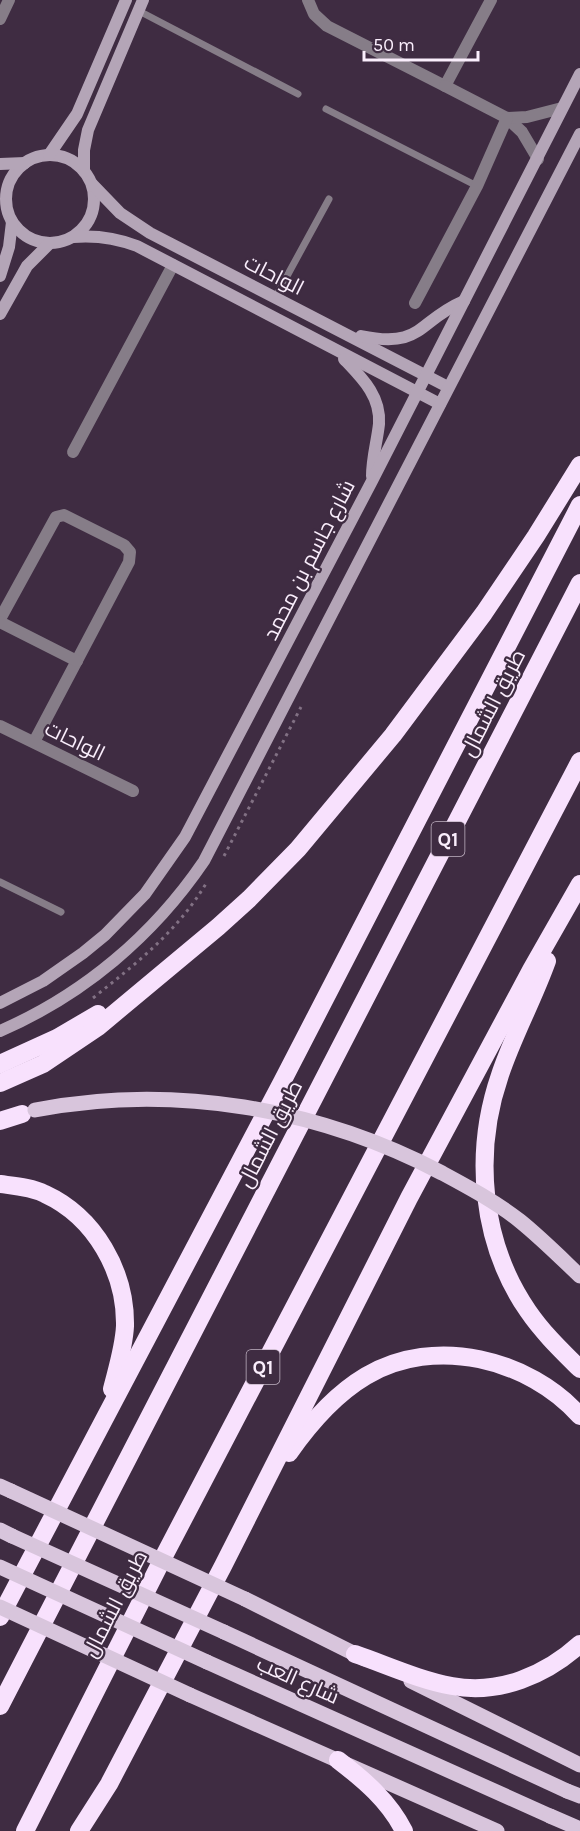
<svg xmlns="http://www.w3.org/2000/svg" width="580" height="1831" font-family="Karla,Cairo,sans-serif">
  <rect width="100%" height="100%" fill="#3f2c42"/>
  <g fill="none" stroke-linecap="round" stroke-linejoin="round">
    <g stroke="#827184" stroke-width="3" stroke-dasharray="3 4.5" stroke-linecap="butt">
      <polyline points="224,856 301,707"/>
      <path d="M93,998c45,-36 84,-66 114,-116"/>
    </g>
    <g stroke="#867d88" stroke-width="7">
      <polyline points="139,11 298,94"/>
      <polyline points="326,109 477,186"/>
      <polyline points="275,298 329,199"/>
      <polyline points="0,882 61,912"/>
    </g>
    <g stroke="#867d88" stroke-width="12">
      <polyline points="308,0 314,14 327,26 445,86 491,0"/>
      <polyline points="0,19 9,0"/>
      <polyline points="445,86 507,118 522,132 538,159"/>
      <polyline points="507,118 527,117 562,108"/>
      <polyline points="415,303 477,186 507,118"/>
      <polyline points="73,452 173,265"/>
      <polyline points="0,619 56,517 64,515 124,545 130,552 129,562 34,742"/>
      <polyline points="0,622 77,661"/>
      <polyline points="0,726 133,791"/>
    </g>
    <g stroke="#b4a5b7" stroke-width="12">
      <circle cx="50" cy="199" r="44"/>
      <polyline points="49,155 77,114 126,0"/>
      <polyline points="0,164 25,163"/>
      <polyline points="84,171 84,150 88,130 143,0"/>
      <polyline points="92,184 120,213 150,233 448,387"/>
      <path d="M73,237c23,-2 43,1 64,9l303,158"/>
      <polyline points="0,276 9,247 12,222"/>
      <polyline points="0,314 27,266 49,244"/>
      <path d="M361,336c62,13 56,-15 103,-35"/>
      <path d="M344,359c18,19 37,37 35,65 -2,18 -7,34 -7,52"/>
      <polyline points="0,1003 43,981 83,953 105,935 145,894 185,837 372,481 580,74"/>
      <path d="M0,1031c83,-36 153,-95 204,-170l376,-727"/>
    </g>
    <g stroke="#d8c5dc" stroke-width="15">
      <polyline points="0,1486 11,1491"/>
      <polyline points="0,1530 12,1536"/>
      <polyline points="245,1599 365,1659"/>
      <polyline points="224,1632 567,1791"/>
      <polyline points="207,1662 550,1816"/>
      <polyline points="411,1681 580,1765"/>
      <polyline points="190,1695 497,1831"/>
    </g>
    <g stroke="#f8e1fd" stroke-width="18">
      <path d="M547,961c-14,39 -34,75 -47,114 -27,78 -19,168 28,236 15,22 34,40 52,58"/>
      <polyline points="0,1064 57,1038 98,1014"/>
      <polyline points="0,1083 43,1064 98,1027 218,927 249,899 298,849 393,735 484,613 536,536 580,465"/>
      <polyline points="0,1121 22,1114"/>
      <path d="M0,1184c15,2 31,3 45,10 50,23 81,78 80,132 -1,21 -8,43 -13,63"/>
      <path d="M289,1453c21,-30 45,-58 77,-77 69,-41 163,-17 214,40"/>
      <polyline points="0,1617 282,1082 580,505"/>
      <path d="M355,1654c32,11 64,26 97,32 47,9 94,-11 128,-42"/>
      <polyline points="0,1706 580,583"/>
      <path d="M338,1760c26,20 51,41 66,71"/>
      <polyline points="25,1831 164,1556 580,761"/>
      <polyline points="79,1831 109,1784 223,1566 409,1198 531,970 580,884"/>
    </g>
    <g stroke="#d8c5dc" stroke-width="15">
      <path d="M35,1110c138,-27 283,-2 407,63 26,14 54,29 78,48 21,17 40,36 60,55"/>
      <polyline points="11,1491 245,1599"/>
      <polyline points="12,1536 224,1632"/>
      <polyline points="0,1567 207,1662"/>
      <polyline points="0,1607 190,1695"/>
      <polyline points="567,1791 580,1796"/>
      <polyline points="550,1816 580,1829"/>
    </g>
  </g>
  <g text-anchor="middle" stroke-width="4.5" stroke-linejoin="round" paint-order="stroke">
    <g fill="#3f2c42" stroke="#c2b4c4" stroke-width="1.5">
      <rect x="431.5" y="822" width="33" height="34" rx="4.5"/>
      <rect x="246.5" y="1350" width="33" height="34" rx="4.5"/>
    </g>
    <g font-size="20" font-weight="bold" fill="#faeefc">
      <text x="448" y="846">Q1</text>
      <text x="263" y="1374">Q1</text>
    </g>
    <g font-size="21" fill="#faeefc" stroke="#3f2c42">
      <text transform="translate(274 275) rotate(27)" y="7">الواحات</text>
      <text transform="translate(309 560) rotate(-63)" y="7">شارع جاسم بن محمد</text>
      <text transform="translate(493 703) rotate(-63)" y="7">طريق الشمال</text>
      <text transform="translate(75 741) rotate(26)" y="7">الواحات</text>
      <text transform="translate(270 1134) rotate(-63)" y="7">طريق الشمال</text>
      <text transform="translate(115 1604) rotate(-63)" y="7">طريق الشمال</text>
      <text transform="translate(298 1680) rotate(24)" y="7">شارع العب</text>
    </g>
  </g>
  <path d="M364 51v9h114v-9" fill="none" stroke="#faeefc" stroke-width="3"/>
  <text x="373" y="51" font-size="18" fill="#faeefc" stroke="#3f2c42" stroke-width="4.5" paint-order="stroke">50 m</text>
</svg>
